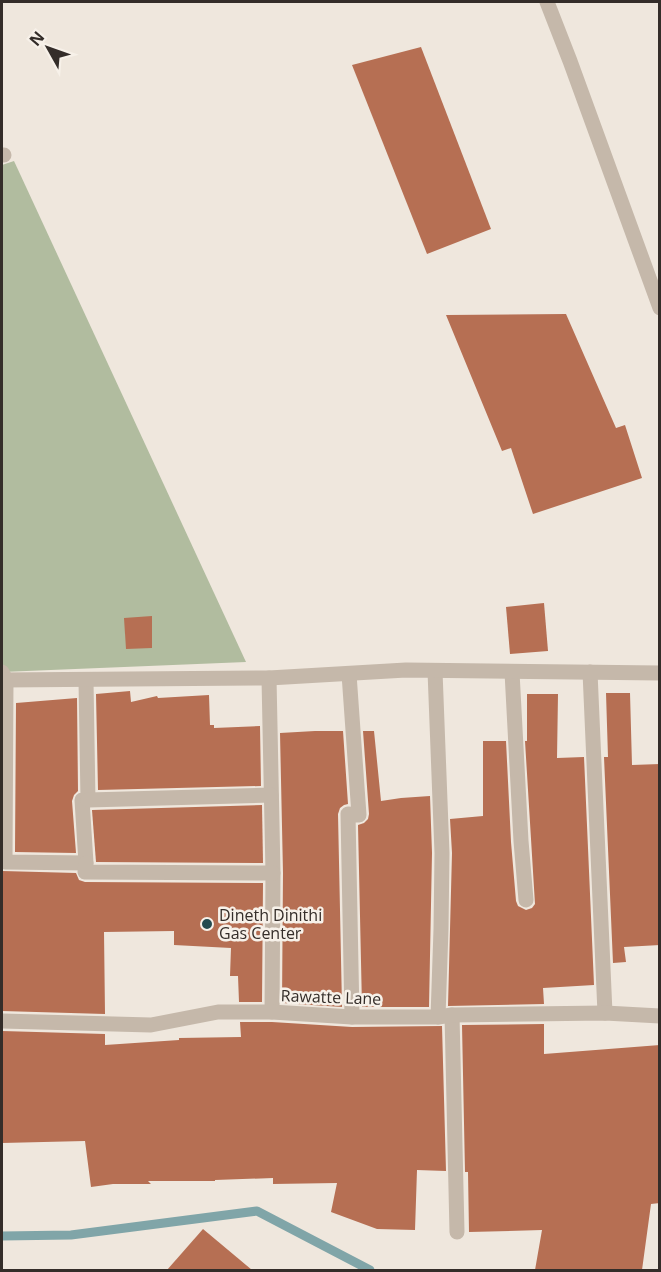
<svg xmlns="http://www.w3.org/2000/svg" width="661" height="1272" font-family="'Open Sans',sans-serif">
  <rect width="100%" height="100%" fill="#efe7dd"/>
  <polygon fill="#b1bc9f" points="14,161 246,662 2,672 2,165"/>
  <g fill="none" stroke-linecap="round" stroke-linejoin="round">
    <polyline stroke="#80a5a8" stroke-width="9" points="2,1236 71,1235 257,1211 370,1270"/>
  </g>
  <g fill="#b66f53">
    <polygon points="421,47 491,229 427,254 352,65"/>
    <polygon points="566,314 616,428 625,425 642,478 533,514 511,448 502,451 446,315"/>
    <polygon points="544,603 548,651 510,654 506,607"/>
    <polygon points="152,616 152,648 126,649 124,618"/>
    <polygon points="130,691 131,702 157,696 158,698 209,695 210,725 214,725 214,728 260,726 261,786 98,790 96,694"/>
    <polygon points="606,693 630,693 632,765 660,764 660,945 624,947 626,962 613,963 604,757 608,757"/>
    <polygon points="527,694 558,694 557,758 584,757 594,985 543,988 544,1004 448,1006 452,853 450,819 483,816 483,741 506,741 511,842 516,901 518,906 526,910 532,908 535,904 525,741 527,741"/>
    <polygon points="77,698 78,791 74,795 72,801 76,853 15,852 16,703"/>
    <polygon points="315,731 343,731 348,804 344,805 340,808 338,814 342,1007 282,1003 283,873 280,733"/>
    <polygon points="363,731 374,731 381,801 401,798 430,796 432,853 429,1007 362,1007 358,825 364,823 368,819 369,814"/>
    <polygon points="262,805 263,863 96,862 92,810"/>
    <polygon points="2,871 76,873 79,880 85,882 263,883 262,1002 239,1002 238,976 230,976 231,948 174,945 174,931 104,932 105,1014 2,1011"/>
    <polygon points="240,1022 272,1022 352,1027 442,1026 446,1171 417,1170 415,1230 377,1229 331,1212 337,1183 273,1184 273,1178 215,1180 215,1181 148,1181 151,1184 113,1184 91,1187 85,1141 2,1143 2,1031 105,1034 105,1045 179,1040 179,1038 241,1037"/>
    <polygon points="544,1024 544,1054 660,1045 660,1203 651,1204 642,1270 535,1270 542,1230 469,1232 468,1172 465,1172 462,1025"/>
    <polygon points="203,1229 252,1270 167,1270"/>
  </g>
  <g fill="none" stroke-linecap="round" stroke-linejoin="round">
    <g stroke="#c5b8aa" stroke-width="15">
      <polyline points="547,2 570,61 660,308"/>
      <polyline points="2,155 4,155"/>
      <polyline points="435,671 442,853 441,929 438,1017"/>
      <polyline points="2,672 6,680 5,862 86,863 82,800 88,800 86,681"/>
      <polyline points="512,672 521,841 526,900"/>
      <polyline points="590,672 605,1013"/>
      <polyline points="349,674 359,815 348,814 352,1017"/>
      <polyline points="269,678 273,873 272,1012"/>
      <polyline points="2,680 269,678 406,670 660,673"/>
      <polyline points="88,800 271,795"/>
      <polyline points="86,863 85,872 273,873"/>
      <polyline points="452,1015 457,1232"/>
      <polyline points="2,1021 151,1025 218,1012 272,1012 352,1017 438,1017 452,1015 605,1013 660,1016"/>
    </g>
  </g>
  <circle fill="#244b50" stroke="#f7f1e9" stroke-width="2" cx="207" cy="924" r="6"/>
  <g text-anchor="middle" stroke-width="5" stroke-linejoin="round" paint-order="stroke">
    <g font-size="16" fill="#342d29" stroke="#f7f1e9" text-anchor="start">
      <text x="219" y="921">Dineth Dinithi<tspan x="219" dy="18">Gas Center</tspan></text>
    </g>
    <g font-size="16" fill="#342d29" stroke="#f7f1e9">
      <text transform="translate(331 997) rotate(2)" y="6">Rawatte Lane</text>
    </g>
  </g>
  <rect width="661" height="1272" fill="none" stroke="#342d29" stroke-width="6"/>
  <g transform="translate(48 48) rotate(310)" stroke="#f7f1e9" stroke-width="4.5" paint-order="stroke">
  <path d="M0-4.5L10 22L0 15L-10 22Z" fill="#342d29"/>
  <text y="-9" font-size="16" font-weight="bold" text-anchor="middle" fill="#342d29">N</text>
  </g>
</svg>
